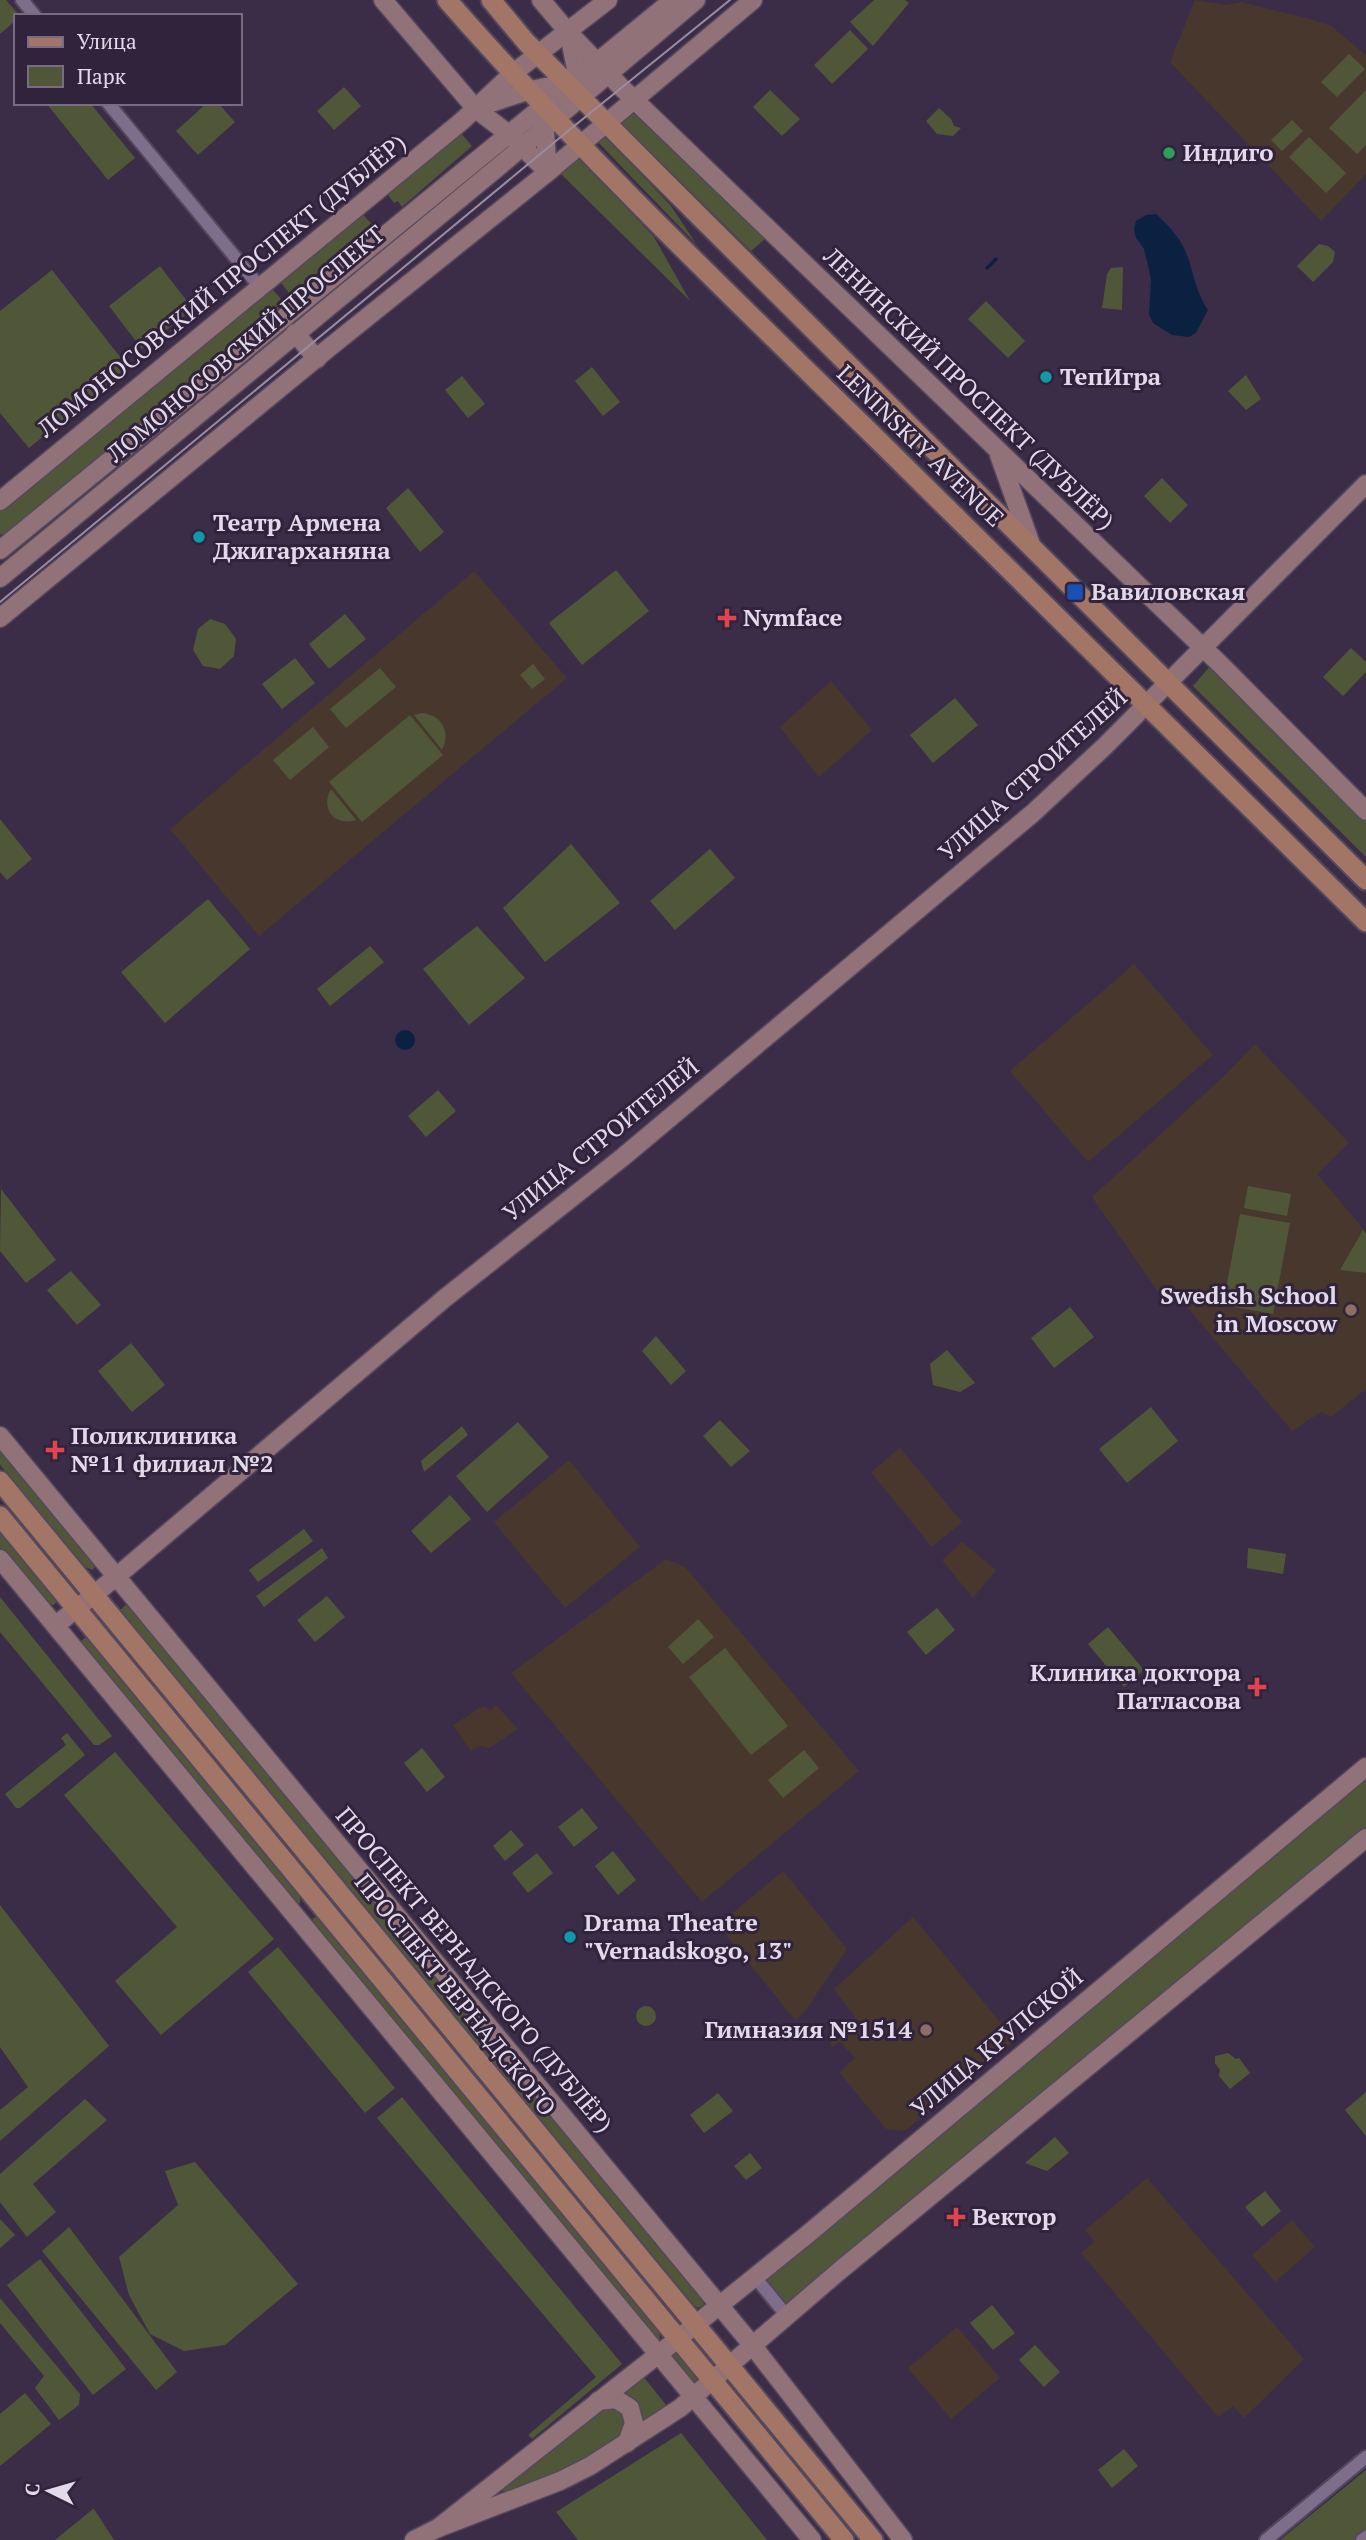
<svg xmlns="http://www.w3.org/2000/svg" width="1366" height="2540" font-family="'PT Serif',serif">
  <rect width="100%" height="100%" fill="#3b2d47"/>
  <g fill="#49372e">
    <polygon points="900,1448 962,1522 932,1547 871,1472"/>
    <polygon points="962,1542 996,1570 973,1598 942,1560"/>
    <polygon points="496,1705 518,1729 489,1748 480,1746 471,1751 453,1725 483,1706 491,1710"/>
    <polygon points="957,2327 1000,2378 951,2419 908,2368"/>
  </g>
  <g fill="#48372d">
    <polygon points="1195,0 1226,5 1241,2 1314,20 1331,26 1366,55 1366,174 1321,221 1170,62"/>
    <polygon points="474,571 567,678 259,936 170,829"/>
    <polygon points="831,681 872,730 819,777 780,727"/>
    <polygon points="1134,964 1213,1055 1088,1162 1010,1071"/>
    <polygon points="1255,1044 1349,1143 1317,1174 1366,1232 1366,1389 1331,1417 1321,1412 1292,1431 1175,1293 1159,1293 1092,1197 1223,1077"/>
    <polygon points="569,1460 640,1547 565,1608 494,1522"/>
    <polygon points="666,1559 685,1567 859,1771 702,1902 511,1673"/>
    <polygon points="783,1871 847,1949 803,2014 795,2020 718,1925"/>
    <polygon points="913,1917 1015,2040 905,2131 886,2129 839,2072 855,2058 840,2042 832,2047 829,2043 858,2021 834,1989"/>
    <polygon points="1147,2178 1304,2359 1244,2418 1233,2406 1218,2417 1081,2253 1094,2242 1085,2230"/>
    <polygon points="1292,2220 1315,2247 1275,2282 1252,2255"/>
  </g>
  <g fill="#505738">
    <polygon points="0,0 6,0 20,16 16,16 16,20 0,34"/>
    <polygon points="874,0 905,0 909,3 873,46 850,22"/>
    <polygon points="850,30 868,49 832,84 814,65"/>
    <polygon points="1349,54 1365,69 1337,97 1321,82"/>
    <polygon points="344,87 361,106 334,130 317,111"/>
    <polygon points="770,90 800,119 782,136 753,107"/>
    <polygon points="1366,90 1366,145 1357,154 1329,128"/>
    <polygon points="633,102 767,237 751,251 619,121"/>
    <polygon points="46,103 90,103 135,158 108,180"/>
    <polygon points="207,103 218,103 235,122 198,155 176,131"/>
    <polygon points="939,108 951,119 954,126 961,128 953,136 937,134 926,121"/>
    <polygon points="1292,120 1303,131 1282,151 1271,140"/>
    <polygon points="461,133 472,146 402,207 398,201 394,203 388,195"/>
    <polygon points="604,135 671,206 697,245 597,141"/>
    <polygon points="1309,137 1346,173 1326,193 1289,157"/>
    <polygon points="578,157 654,237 690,301 560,173"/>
    <polygon points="360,211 376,229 293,298 278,279"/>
    <polygon points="1319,244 1328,246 1335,252 1333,262 1313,282 1297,266"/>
    <polygon points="160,266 193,309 142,349 109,306"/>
    <polygon points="1123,267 1122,310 1102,308 1107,274 1111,268"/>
    <polygon points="52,270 128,367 29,448 0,413 0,311"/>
    <polygon points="270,286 285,304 6,533 0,535 0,508"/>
    <polygon points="986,301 1025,341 1008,358 968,319"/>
    <polygon points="592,367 620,402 603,416 575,381"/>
    <polygon points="1246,375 1261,399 1246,410 1228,391"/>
    <polygon points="462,376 485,404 468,418 445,390"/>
    <polygon points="1162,478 1188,505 1170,523 1144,496"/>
    <polygon points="408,488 444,532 420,552 386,508"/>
    <polygon points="616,570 649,611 582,665 549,623"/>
    <polygon points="345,614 366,639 329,669 309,644"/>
    <polygon points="210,619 225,624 236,639 234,656 220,669 203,666 193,650 198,629"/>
    <polygon points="1351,648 1366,662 1366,672 1343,696 1323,677"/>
    <polygon points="295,658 315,683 282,709 262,684"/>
    <polygon points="533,664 545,679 532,689 520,675"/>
    <polygon points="1212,664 1366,818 1366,857 1193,686"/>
    <polygon points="380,668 396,687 346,728 330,709"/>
    <polygon points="955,698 978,725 933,763 910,735"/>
    <path d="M422,713c20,2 29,19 20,37l-28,-35z"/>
    <polygon points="410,715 443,755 362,822 329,782"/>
    <polygon points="313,727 329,747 290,780 273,760"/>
    <path d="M331,789l25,31c-22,7 -36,-12 -25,-31z"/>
    <polygon points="0,819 32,859 7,880 0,872"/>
    <polygon points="571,844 620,903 545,962 503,908"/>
    <polygon points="710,849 735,878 675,930 650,901"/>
    <polygon points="208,899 250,949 165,1023 121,972"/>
    <polygon points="477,926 525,978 469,1025 423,969"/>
    <polygon points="370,946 384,962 330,1006 317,989"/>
    <polygon points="438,1090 456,1111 426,1137 408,1116"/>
    <polygon points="1248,1186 1291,1194 1287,1216 1244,1208"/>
    <polygon points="1,1189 56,1260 26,1283 0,1251"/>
    <polygon points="1240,1214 1290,1223 1273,1314 1223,1305"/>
    <polygon points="1363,1230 1366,1234 1366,1273 1340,1270"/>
    <polygon points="71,1271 101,1305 77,1325 47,1290"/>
    <polygon points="1070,1307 1094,1337 1054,1368 1031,1338"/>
    <polygon points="656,1336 686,1371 671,1385 642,1351"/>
    <polygon points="131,1343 165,1385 132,1412 98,1371"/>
    <polygon points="947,1350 975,1383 960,1392 933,1385 930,1364"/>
    <polygon points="1151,1407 1178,1441 1127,1483 1099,1449"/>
    <polygon points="720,1420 750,1451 731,1467 703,1436"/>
    <polygon points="518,1422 549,1457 487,1512 456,1476"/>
    <polygon points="462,1426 468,1435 424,1472 421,1461"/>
    <polygon points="0,1448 96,1564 93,1570 85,1567 0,1465"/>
    <polygon points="450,1495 471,1519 431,1553 411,1531"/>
    <polygon points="304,1529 313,1541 258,1582 249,1570"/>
    <polygon points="0,1530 57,1600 54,1605 46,1603 0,1548"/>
    <polygon points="322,1548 328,1558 264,1607 256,1596"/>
    <polygon points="1248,1548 1286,1554 1283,1574 1247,1568"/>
    <polygon points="327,1596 345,1617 315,1642 297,1620"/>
    <polygon points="0,1597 112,1736 99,1745 94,1745 0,1632"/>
    <polygon points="128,1603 702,2297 704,2305 698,2308 694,2305 119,1611"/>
    <polygon points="937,1608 955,1630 926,1655 907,1632"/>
    <polygon points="698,1619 714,1637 683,1664 668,1647"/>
    <polygon points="1108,1627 1144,1670 1124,1687 1088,1644"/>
    <polygon points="87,1636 300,1895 300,1903 297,1904 80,1642"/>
    <polygon points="725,1648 788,1726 751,1755 689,1677"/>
    <polygon points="67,1733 85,1755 20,1808 16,1808 5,1794 66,1745 61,1738"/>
    <polygon points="422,1748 445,1777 427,1792 404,1763"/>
    <polygon points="804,1750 819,1768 783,1798 768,1780"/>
    <polygon points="115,1752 274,1939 161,2035 115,1981 177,1927 64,1795"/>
    <polygon points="1366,1774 1366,1834 788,2309 760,2277"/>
    <polygon points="582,1808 598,1828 574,1847 558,1827"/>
    <polygon points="511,1830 524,1845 505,1861 493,1846"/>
    <polygon points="613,1851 636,1880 618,1895 595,1866"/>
    <polygon points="537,1853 553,1873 528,1893 512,1873"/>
    <polygon points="0,1905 109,2046 0,2141 0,2110 28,2087 0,2047"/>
    <polygon points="319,1917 659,2331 660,2340 658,2341 312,1922 313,1918"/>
    <polygon points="278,1947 395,2088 365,2113 248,1972"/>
    <circle cx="646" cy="2016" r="10"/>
    <polygon points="1228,2053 1236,2059 1239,2058 1250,2073 1230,2089 1219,2076 1220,2070 1215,2063 1215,2056"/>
    <polygon points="1366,2092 1366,2136 1345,2110"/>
    <polygon points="718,2093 733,2111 704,2133 690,2115"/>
    <polygon points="402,2097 622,2364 532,2439 528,2435 596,2377 377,2118"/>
    <polygon points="85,2099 107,2120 33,2184 56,2212 27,2237 0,2202 0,2174"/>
    <polygon points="1055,2137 1069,2153 1047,2171 1025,2163"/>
    <polygon points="750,2153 762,2168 746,2180 734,2166"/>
    <polygon points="195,2162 298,2284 225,2345 184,2351 150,2334 129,2295 119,2257 178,2205 165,2171"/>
    <polygon points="1265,2191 1281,2211 1262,2227 1245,2207"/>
    <polygon points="0,2219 15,2235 0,2248"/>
    <polygon points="69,2227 177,2372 156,2390 42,2251"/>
    <polygon points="40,2259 126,2369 93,2395 7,2285"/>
    <polygon points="0,2298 80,2394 79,2405 59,2420 35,2388 44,2376 0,2323"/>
    <polygon points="992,2305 1015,2333 993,2350 970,2323"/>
    <polygon points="1035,2345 1060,2372 1044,2387 1019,2360"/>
    <polygon points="676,2350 700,2379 693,2386 670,2359 668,2352"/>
    <path d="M642,2375l25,31 -25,16c1,-15 -7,-27 -22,-28z"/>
    <polygon points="25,2393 51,2424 0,2466 0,2414"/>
    <path d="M609,2405l16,6 2,22c-30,21 -92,61 -128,58l99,-82z"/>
    <polygon points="681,2433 767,2540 578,2540 556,2512"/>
    <polygon points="1124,2449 1138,2466 1112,2488 1098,2470"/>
    <polygon points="1366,2470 1366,2531 1355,2540 1280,2540"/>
    <polygon points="94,2509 114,2540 55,2540 93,2509"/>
  </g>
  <g fill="#0b2142">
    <path d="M1156,214c11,10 21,20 28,34 10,21 9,39 24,62l-12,23 -7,4 -17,-2 -19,-12 -4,-9 2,-34 -3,-15 -4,-16 -8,-11 -2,-9 2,-8 10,-6z"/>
    <circle cx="405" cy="1040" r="10"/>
  </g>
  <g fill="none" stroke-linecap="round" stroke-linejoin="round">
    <polyline stroke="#0b2142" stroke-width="3.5" points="987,268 996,259"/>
    <defs>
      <g id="street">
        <polyline points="22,0 35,16"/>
        <polyline points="108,103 259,286"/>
        <polyline points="755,2277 787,2316"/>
        <polyline points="1266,2540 1366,2457"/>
        <polyline points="1362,2540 1366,2537"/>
      </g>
      <g id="secondary">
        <polyline points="383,0 476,109 510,135 548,172"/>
        <polyline points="541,0 568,32 621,87 1219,663 1366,811"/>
        <polyline points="569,34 580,89"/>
        <path d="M482,106c28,-9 59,-22 88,-21"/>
        <polyline points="544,120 548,172"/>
        <polyline points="295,333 317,359"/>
        <polyline points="999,455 1032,547"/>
        <polyline points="0,501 462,121 512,74 608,0"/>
        <polyline points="0,550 673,0"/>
        <polyline points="0,578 497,168 696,0"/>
        <polyline points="0,618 330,347 548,172 753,0"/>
        <polyline points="0,1436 753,2346 903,2540"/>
        <polyline points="0,1559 812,2540"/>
        <polyline points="56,1625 117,1576 445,1298 623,1157 1033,813 1105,746 1366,484"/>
        <polyline points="598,2401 616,2399 630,2408 634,2423 627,2443"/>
        <polyline points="438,2528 679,2338 808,2234 1366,1767"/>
        <polyline points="414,2540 438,2528 560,2481 590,2466 680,2408 838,2272 1366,1838"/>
      </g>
      <g id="primary">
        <path d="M447,0c135,154 284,296 430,439 164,160 327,321 489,483"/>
        <polyline points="491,0 526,42 660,177 1366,880"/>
        <polyline points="0,1481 873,2540"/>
        <polyline points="0,1516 844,2540"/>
      </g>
    </defs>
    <use href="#street" stroke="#54485d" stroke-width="16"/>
    <use href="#secondary" stroke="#54485d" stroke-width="21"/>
    <use href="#primary" stroke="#54485d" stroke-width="23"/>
    <use href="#street" stroke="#7e6e8b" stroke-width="12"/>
    <use href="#secondary" stroke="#917279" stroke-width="18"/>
    <use href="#primary" stroke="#a37567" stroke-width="19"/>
    <polyline stroke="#988da2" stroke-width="2" points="0,602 568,131 730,0"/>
  </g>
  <circle fill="#2e9e5b" stroke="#31233c" stroke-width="2.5" cx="1169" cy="153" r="7"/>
  <g fill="#0f9aa8" stroke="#31233c" stroke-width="2.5">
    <circle cx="1046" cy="377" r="7"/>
    <circle cx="199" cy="537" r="7"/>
    <circle cx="570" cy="1937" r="7"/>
  </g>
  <rect fill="#1a4fb4" stroke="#31233c" stroke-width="2.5" x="1066" y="583" width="18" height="18" rx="3.5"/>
  <g fill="#e0444e" stroke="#31233c" stroke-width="2.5">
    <path d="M723.5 607.5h7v7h7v7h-7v7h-7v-7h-7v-7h7z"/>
    <path d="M51.5 1439.5h7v7h7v7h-7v7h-7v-7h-7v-7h7z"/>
    <path d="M1253.5 1676.5h7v7h7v7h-7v7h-7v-7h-7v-7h7z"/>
    <path d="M952.5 2206.5h7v7h7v7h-7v7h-7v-7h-7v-7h7z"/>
  </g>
  <g fill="#8d6e63" stroke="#31233c" stroke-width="2.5">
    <circle cx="1351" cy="1310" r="7"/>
    <circle cx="926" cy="2030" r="7"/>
  </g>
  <g text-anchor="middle" stroke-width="6" stroke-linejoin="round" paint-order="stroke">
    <g font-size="24" font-weight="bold" fill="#e2daea" stroke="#31233c" text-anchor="start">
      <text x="1183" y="161">Индиго</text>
      <text x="1060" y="385">ТепИгра</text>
      <text x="213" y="531">Театр Армена<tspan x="213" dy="28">Джигарханяна</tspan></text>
      <text x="1091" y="600">Вавиловская</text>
      <text x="743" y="626">Nymface</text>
      <text x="1337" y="1304" text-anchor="end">Swedish School<tspan x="1337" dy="28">in Moscow</tspan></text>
      <text x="71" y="1444">Поликлиника<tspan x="71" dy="28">№11 филиал №2</tspan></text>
      <text x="1241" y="1681" text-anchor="end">Клиника доктора<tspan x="1241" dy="28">Патласова</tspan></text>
      <text x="584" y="1931">Drama Theatre<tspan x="584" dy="28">"Vernadskogo, 13"</tspan></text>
      <text x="912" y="2038" text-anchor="end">Гимназия №1514</text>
      <text x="972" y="2225">Вектор</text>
    </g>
    <g font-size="24" fill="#e2daea" stroke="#31233c">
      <text transform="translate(222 286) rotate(-39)" y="8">ЛОМОНОСОВСКИЙ ПРОСПЕКТ (ДУБЛЁР)</text>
      <text transform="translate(246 344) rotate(-40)" y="8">ЛОМОНОСОВСКИЙ ПРОСПЕКТ</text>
      <text transform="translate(969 389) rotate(44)" y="8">ЛЕНИНСКИЙ ПРОСПЕКТ (ДУБЛЁР)</text>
      <text transform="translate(920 446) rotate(44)" y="8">LENINSKIY AVENUE</text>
      <text transform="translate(1033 775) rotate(-42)" y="8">УЛИЦА СТРОИТЕЛЕЙ</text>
      <text transform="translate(601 1140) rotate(-39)" y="8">УЛИЦА СТРОИТЕЛЕЙ</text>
      <text transform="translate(474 1970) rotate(50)" y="8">ПРОСПЕКТ ВЕРНАДСКОГО (ДУБЛЁР)</text>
      <text transform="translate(455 1995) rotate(51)" y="8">ПРОСПЕКТ ВЕРНАДСКОГО</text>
      <text transform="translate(997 2043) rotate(-40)" y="8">УЛИЦА КРУПСКОЙ</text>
    </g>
  </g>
  <rect x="14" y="14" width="228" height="91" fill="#31233c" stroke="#786c82" stroke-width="2"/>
  <rect x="28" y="37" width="35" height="10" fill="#a37567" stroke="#786c82" stroke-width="2"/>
  <text x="77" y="49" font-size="21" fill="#e2daea">Улица</text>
  <rect x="28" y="66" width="35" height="21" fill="#505738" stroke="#786c82" stroke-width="2"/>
  <text x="77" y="84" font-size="21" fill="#e2daea">Парк</text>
  <g transform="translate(49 2491) rotate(275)" stroke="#31233c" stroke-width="5" paint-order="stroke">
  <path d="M0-5L12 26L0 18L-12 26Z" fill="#e2daea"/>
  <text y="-10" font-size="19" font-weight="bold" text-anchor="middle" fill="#e2daea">С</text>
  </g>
</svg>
